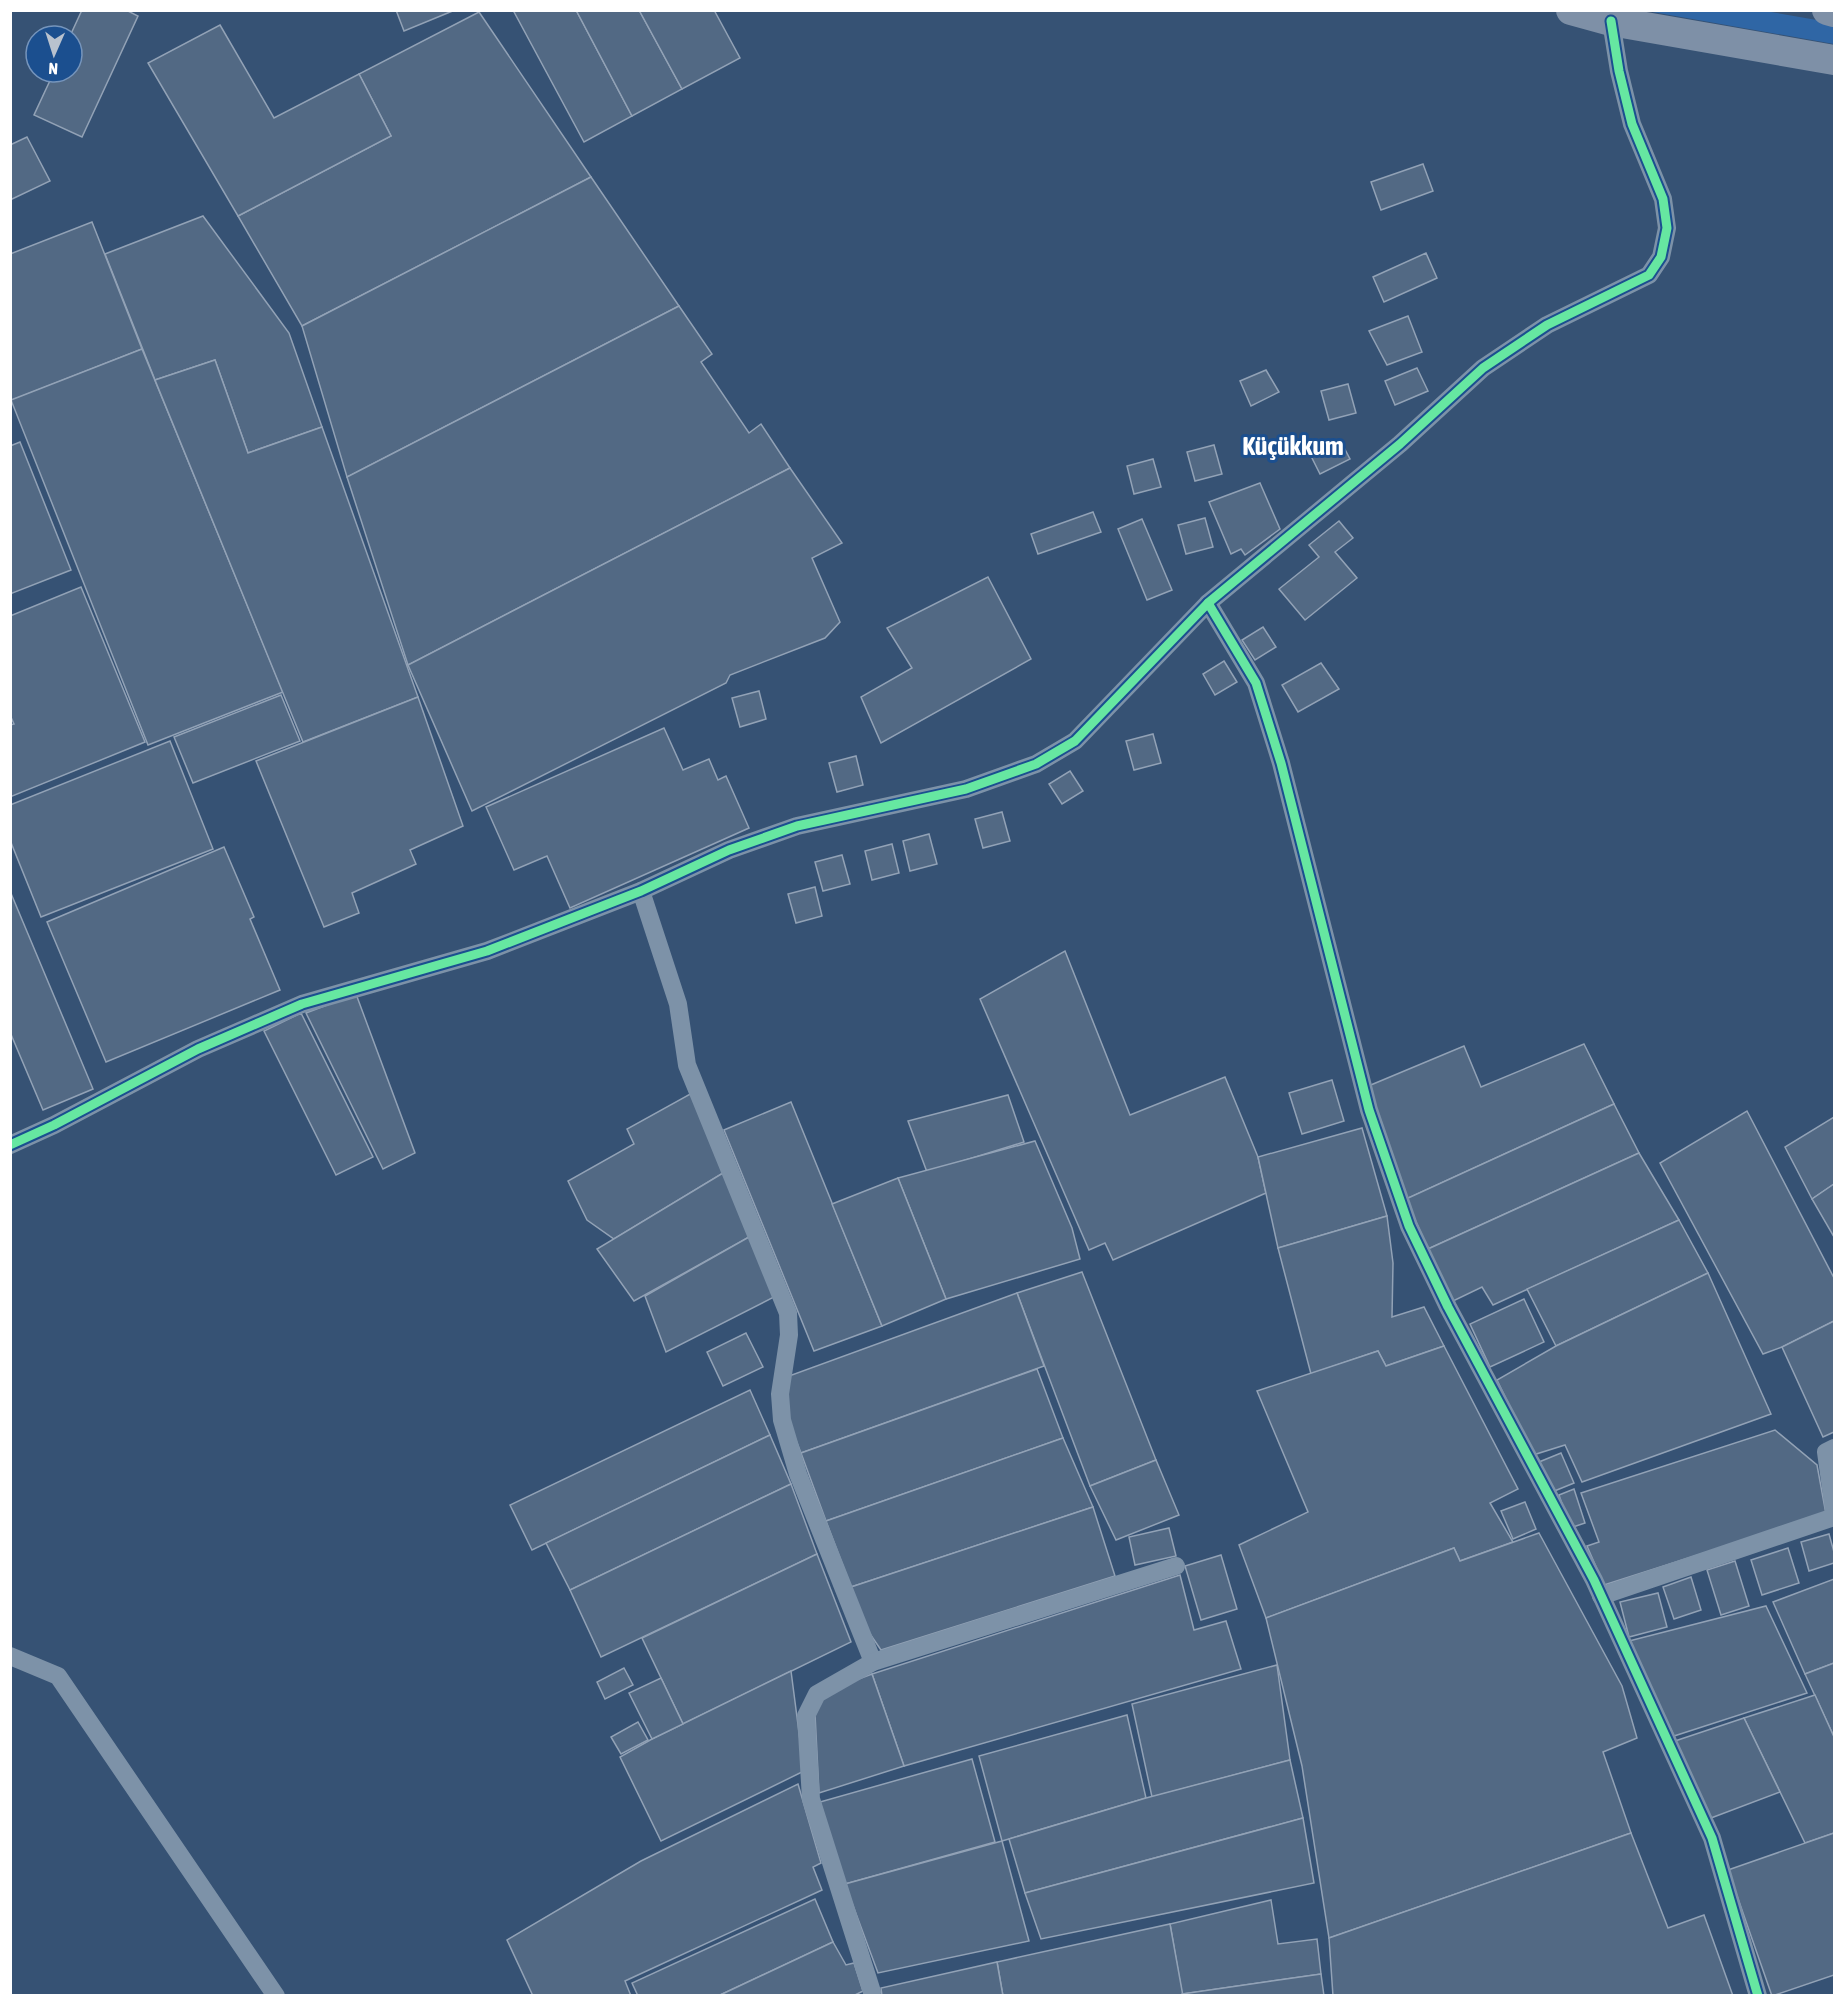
<svg xmlns="http://www.w3.org/2000/svg" width="1845" height="2006" font-family="'Asap Condensed',sans-serif">
  <rect width="100%" height="100%" fill="#365274"/>
  <polygon fill="#2f66a5" points="1647,11 1765,11 1834,23 1834,44"/>
  <g fill="#526984" stroke="#92a2b6" stroke-width="1.5">
    <polygon points="82,10 126,10 138,16 82,137 34,115 54,72 72,72 72,36 70,36"/>
    <polygon points="396,10 455,10 404,31"/>
    <polygon points="513,10 576,10 632,116 584,142"/>
    <polygon points="576,10 639,10 682,89 632,116"/>
    <polygon points="639,10 714,10 740,58 682,89"/>
    <polygon points="479,12 591,177 302,326 238,216 391,136 359,74"/>
    <polygon points="220,25 274,118 359,74 391,136 238,216 148,63"/>
    <polygon points="27,137 50,181 10,200 10,145"/>
    <polygon points="1423,164 1433,191 1381,210 1371,182"/>
    <polygon points="591,177 679,306 347,477 302,326"/>
    <polygon points="203,216 289,333 322,427 248,453 215,360 155,380 105,254"/>
    <polygon points="92,222 142,349 10,401 10,254"/>
    <polygon points="1426,253 1437,278 1384,302 1373,277"/>
    <polygon points="679,306 712,354 701,362 749,433 761,424 790,468 408,665 347,477"/>
    <polygon points="1408,316 1422,352 1387,365 1369,331"/>
    <polygon points="142,349 283,692 148,745 11,400"/>
    <polygon points="215,360 248,453 322,427 418,697 303,742 155,380"/>
    <polygon points="1417,368 1428,391 1395,405 1385,381"/>
    <polygon points="1266,370 1279,392 1251,406 1240,381"/>
    <polygon points="1348,384 1356,413 1329,420 1321,391"/>
    <polygon points="20,442 71,570 10,594 10,446"/>
    <polygon points="1341,442 1350,459 1320,474 1311,456"/>
    <polygon points="1214,445 1222,474 1195,481 1187,452"/>
    <polygon points="1153,459 1161,487 1134,494 1127,466"/>
    <polygon points="790,468 842,543 812,558 840,622 825,638 730,675 726,683 472,811 408,665"/>
    <polygon points="1260,483 1280,529 1245,555 1241,549 1231,554 1209,502"/>
    <polygon points="1093,512 1101,532 1038,554 1031,534"/>
    <polygon points="1205,518 1213,547 1186,554 1178,525"/>
    <polygon points="1142,519 1172,590 1147,600 1118,529"/>
    <polygon points="1339,521 1353,538 1335,552 1357,578 1305,620 1279,589 1319,557 1309,545"/>
    <polygon points="988,577 1031,659 881,743 861,697 912,668 887,628"/>
    <polygon points="81,587 145,742 10,797 10,725 14,724 10,715 10,616"/>
    <polygon points="1263,627 1276,647 1255,660 1242,640"/>
    <polygon points="1224,661 1237,682 1215,695 1203,674"/>
    <polygon points="1321,663 1339,689 1298,712 1282,685"/>
    <polygon points="759,691 766,719 740,727 732,698"/>
    <polygon points="281,695 300,741 193,783 174,737"/>
    <polygon points="418,697 463,826 410,850 416,864 352,893 359,913 324,927 256,761"/>
    <polygon points="664,728 683,770 709,759 718,780 726,776 749,828 570,908 547,856 514,870 486,807"/>
    <polygon points="1153,734 1161,763 1134,770 1126,741"/>
    <polygon points="170,741 213,849 41,917 10,840 10,805"/>
    <polygon points="856,756 863,785 837,792 829,763"/>
    <polygon points="1070,771 1083,791 1062,804 1049,784"/>
    <polygon points="1002,812 1010,841 983,848 975,819"/>
    <polygon points="929,834 937,864 910,871 903,841"/>
    <polygon points="892,844 899,873 872,880 865,851"/>
    <polygon points="224,847 254,917 250,919 280,990 106,1062 47,922"/>
    <polygon points="842,855 850,884 823,891 815,862"/>
    <polygon points="815,887 822,916 796,923 788,894"/>
    <polygon points="10,891 93,1089 43,1110 10,1032"/>
    <polygon points="1065,951 1130,1115 1225,1077 1258,1157 1266,1193 1113,1260 1105,1243 1089,1250 980,999"/>
    <polygon points="356,994 415,1153 383,1169 306,1013"/>
    <polygon points="301,1013 373,1157 336,1175 264,1031"/>
    <polygon points="1584,1044 1614,1104 1406,1199 1366,1087 1464,1046 1481,1087"/>
    <polygon points="1332,1080 1344,1121 1302,1134 1289,1093"/>
    <polygon points="692,1093 723,1173 614,1239 587,1220 568,1181 634,1144 627,1129"/>
    <polygon points="1008,1095 1024,1142 927,1172 908,1121"/>
    <polygon points="791,1102 882,1326 814,1351 724,1130"/>
    <polygon points="1614,1104 1639,1153 1428,1249 1406,1199"/>
    <polygon points="1747,1111 1834,1278 1834,1321 1782,1347 1763,1354 1660,1163"/>
    <polygon points="1834,1117 1834,1184 1812,1199 1785,1147"/>
    <polygon points="1362,1128 1387,1216 1278,1248 1258,1157"/>
    <polygon points="1035,1141 1072,1228 1080,1259 946,1299 898,1178"/>
    <polygon points="1639,1153 1679,1220 1493,1305 1482,1287 1451,1302 1428,1249"/>
    <polygon points="723,1173 749,1237 634,1301 597,1249"/>
    <polygon points="898,1178 946,1299 882,1326 832,1204"/>
    <polygon points="1834,1184 1834,1237 1812,1199"/>
    <polygon points="1387,1216 1393,1263 1392,1317 1424,1307 1444,1346 1386,1366 1378,1351 1311,1374 1278,1248"/>
    <polygon points="1679,1220 1708,1273 1556,1346 1527,1289"/>
    <polygon points="749,1237 774,1297 666,1352 645,1296"/>
    <polygon points="1082,1272 1156,1460 1090,1486 1017,1293"/>
    <polygon points="1708,1273 1771,1414 1582,1482 1565,1445 1533,1455 1497,1380 1556,1346"/>
    <polygon points="1017,1293 1044,1366 801,1453 790,1425 786,1399 789,1376"/>
    <polygon points="1524,1299 1544,1342 1490,1367 1470,1324"/>
    <polygon points="1834,1321 1834,1432 1823,1437 1782,1347"/>
    <polygon points="746,1333 763,1367 723,1386 707,1352"/>
    <polygon points="1444,1346 1518,1489 1490,1503 1513,1542 1460,1561 1454,1548 1266,1618 1239,1545 1308,1512 1257,1391 1378,1351 1386,1366"/>
    <polygon points="1037,1369 1063,1438 826,1521 801,1453"/>
    <polygon points="750,1390 770,1435 532,1550 510,1505"/>
    <polygon points="1775,1430 1817,1465 1826,1514 1604,1585 1587,1546 1599,1542 1581,1493"/>
    <polygon points="770,1435 791,1484 570,1590 546,1543"/>
    <polygon points="1063,1438 1093,1507 851,1587 826,1521"/>
    <polygon points="1561,1453 1574,1483 1552,1492 1539,1462"/>
    <polygon points="1156,1460 1179,1515 1116,1540 1090,1486"/>
    <polygon points="791,1484 817,1554 601,1657 570,1590"/>
    <polygon points="1574,1489 1585,1523 1570,1528 1559,1495"/>
    <polygon points="1525,1502 1536,1529 1513,1539 1501,1511"/>
    <polygon points="1093,1507 1115,1576 881,1650 868,1631 851,1587"/>
    <polygon points="1169,1528 1176,1556 1135,1565 1129,1537"/>
    <polygon points="1539,1533 1622,1686 1637,1738 1603,1752 1631,1833 1329,1938 1302,1766 1266,1618 1454,1548 1460,1561"/>
    <polygon points="1829,1534 1834,1552 1834,1563 1809,1571 1801,1542"/>
    <polygon points="1788,1548 1799,1583 1762,1595 1751,1560"/>
    <polygon points="817,1554 851,1642 683,1724 642,1638"/>
    <polygon points="1221,1555 1237,1609 1201,1620 1185,1566"/>
    <polygon points="1735,1561 1749,1606 1721,1615 1707,1570"/>
    <polygon points="1180,1575 1194,1630 1226,1621 1241,1669 904,1766 872,1674"/>
    <polygon points="1691,1577 1701,1610 1674,1619 1663,1587"/>
    <polygon points="1834,1579 1834,1663 1805,1674 1773,1602"/>
    <polygon points="1658,1593 1667,1627 1629,1637 1620,1602"/>
    <polygon points="1766,1606 1807,1693 1674,1736 1629,1641"/>
    <polygon points="1834,1663 1834,1737 1805,1674"/>
    <polygon points="1277,1665 1290,1760 1152,1797 1132,1704"/>
    <polygon points="624,1668 633,1685 605,1699 597,1682"/>
    <polygon points="791,1671 804,1771 661,1841 620,1757 652,1739"/>
    <polygon points="872,1674 904,1766 819,1793 815,1714 822,1700 840,1686"/>
    <polygon points="661,1678 683,1724 652,1739 629,1693"/>
    <polygon points="1815,1695 1834,1737 1834,1833 1805,1843 1744,1718"/>
    <polygon points="1127,1715 1146,1798 1002,1841 979,1756"/>
    <polygon points="1744,1718 1780,1792 1711,1818 1675,1741"/>
    <polygon points="638,1722 648,1740 621,1754 611,1737"/>
    <polygon points="972,1759 995,1842 845,1884 820,1802"/>
    <polygon points="1290,1760 1303,1818 1025,1893 1009,1839 1146,1798"/>
    <polygon points="798,1784 821,1863 813,1867 822,1890 625,1981 631,1996 533,1996 507,1940 641,1861"/>
    <polygon points="1303,1818 1314,1883 1041,1939 1025,1893"/>
    <polygon points="1631,1833 1668,1928 1704,1915 1733,1996 1333,1996 1329,1938"/>
    <polygon points="1834,1833 1834,1975 1772,1996 1728,1870"/>
    <polygon points="1002,1841 1029,1941 878,1973 845,1884"/>
    <polygon points="815,1899 833,1942 718,1996 638,1996 632,1983"/>
    <polygon points="1271,1900 1278,1944 1317,1939 1321,1974 1182,1994 1170,1924"/>
    <polygon points="1170,1924 1183,1996 1003,1996 997,1962"/>
    <polygon points="833,1942 846,1965 854,1963 863,1991 853,1996 718,1996"/>
    <polygon points="997,1962 1003,1996 882,1996 881,1988"/>
    <polygon points="1321,1974 1324,1996 1183,1996 1182,1994"/>
  </g>
  <g fill="none" stroke-linecap="round" stroke-linejoin="round">
    <g stroke="#7d92a8" stroke-width="18">
      <polyline points="1208,603 1256,683 1281,763 1369,1110 1409,1226 1448,1307 1594,1580 1712,1838 1758,1996"/>
      <polyline points="641,891 678,1004 687,1065 788,1313 789,1335 780,1394 782,1420 798,1474 873,1662"/>
      <polyline points="10,1145 54,1125 198,1049 302,1004 487,951 641,891 729,850 797,826 966,789 1036,764 1075,741 1208,603 1400,444 1483,368 1547,325 1649,275 1661,257 1667,228 1663,199 1632,124 1619,71 1611,21"/>
      <polyline points="1834,1448 1826,1452 1834,1510"/>
      <polyline points="1601,1596 1834,1517"/>
      <polyline points="10,1656 58,1676 276,1996"/>
      <polyline points="872,1992 811,1799 806,1716 817,1694 873,1662 1176,1566"/>
    </g>
    <g stroke="#7e90a7" stroke-width="30">
      <polyline points="1571,10 1611,21 1834,60"/>
      <polyline points="1827,10 1834,12"/>
    </g>
    <defs>
      <g id="cycleway">
        <polyline points="1208,603 1256,683 1281,763 1369,1110 1409,1226 1448,1307 1594,1580 1712,1838 1758,1996"/>
        <polyline points="10,1145 54,1125 198,1049 302,1004 487,951 641,891 729,850 797,826 966,789 1036,764 1075,741 1208,603 1400,444 1483,368 1547,325 1649,275 1661,257 1667,228 1663,199 1632,124 1619,71 1611,21"/>
      </g>
    </defs>
    <use href="#cycleway" stroke="#1b4f8f" stroke-width="13"/>
    <use href="#cycleway" stroke="#66e7a1" stroke-width="9"/>
  </g>
  <g text-anchor="middle" stroke-width="6" stroke-linejoin="round" paint-order="stroke">
    <g font-size="26" font-weight="bold" fill="#fff" stroke="#1b4f8f">
      <text x="1293" y="455">Küçükkum</text>
    </g>
  </g>
  <rect width="1845" height="2006" fill="none" stroke="#ffffff" stroke-width="24"/>
  <g transform="translate(54 54) rotate(183)"><circle r="28" fill="#1b4f8f" stroke="#7695bc" stroke-width="1.5"/>
  <path d="M0-4.5L10 22L0 15L-10 22Z" fill="#b9c2ce"/>
  <text y="-9" font-size="16" font-weight="bold" text-anchor="middle" fill="#ffffff">N</text>
  </g>
</svg>
